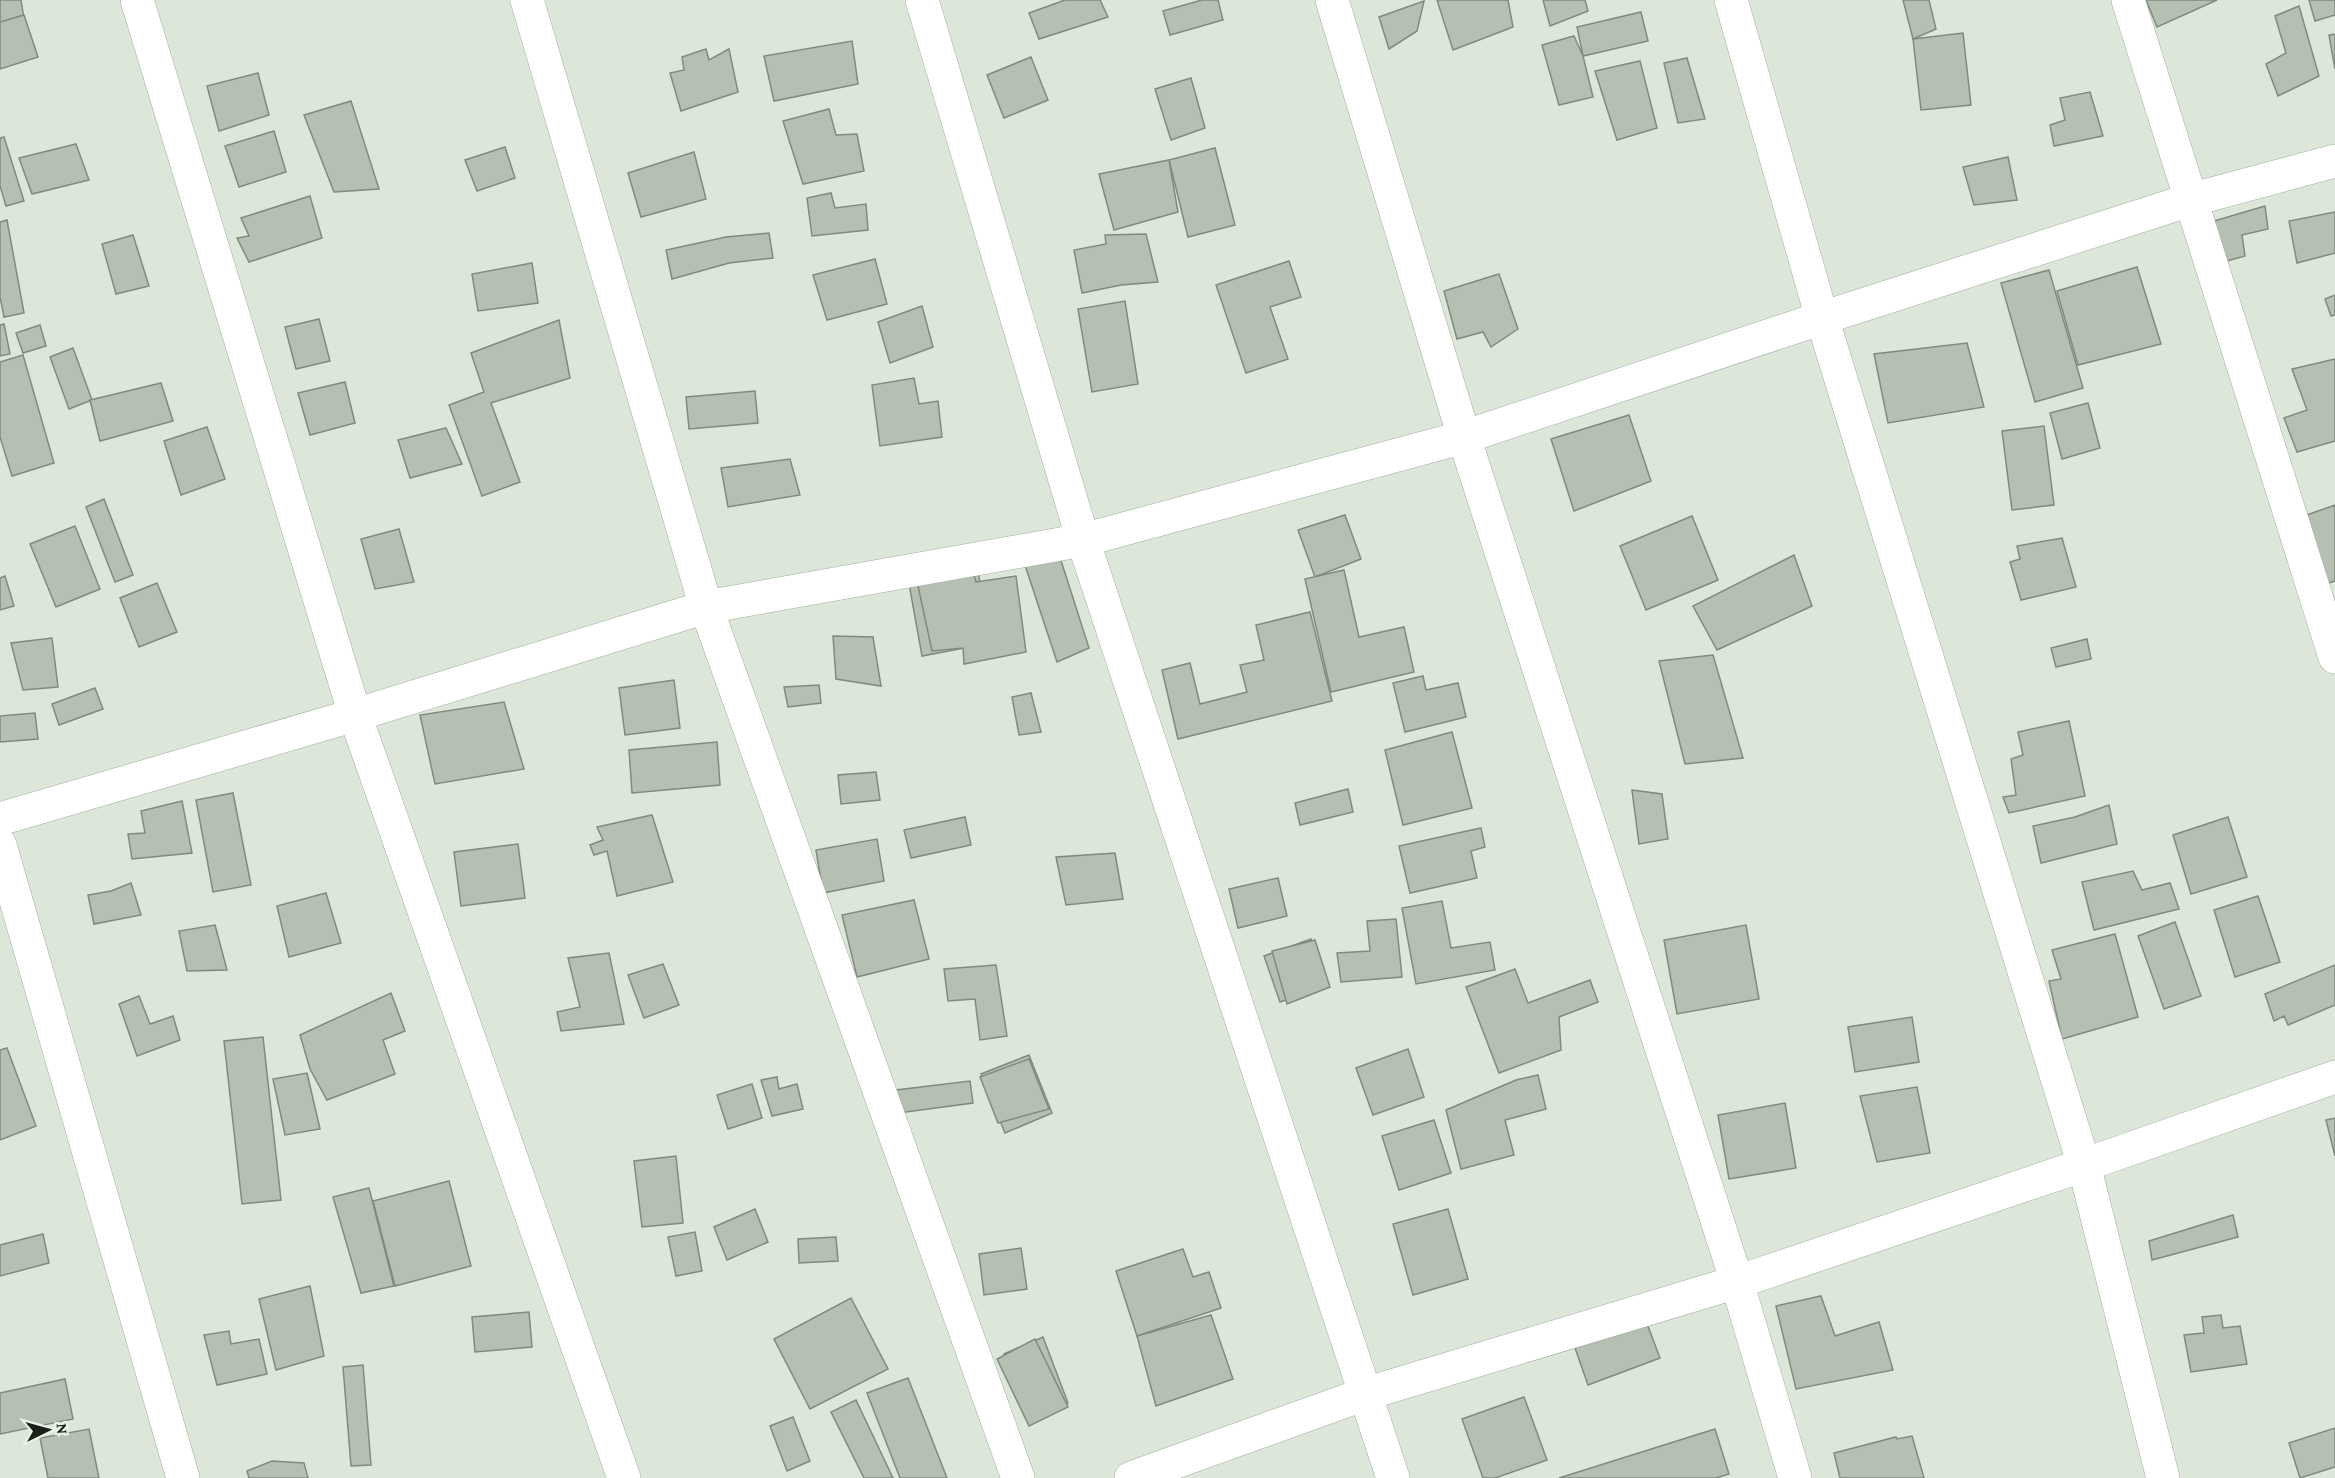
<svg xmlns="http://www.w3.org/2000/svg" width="2335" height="1478" font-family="'Crimson Pro',serif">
  <rect width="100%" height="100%" fill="#dce7d9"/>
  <g fill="#b5c0b2" stroke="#808a7e" stroke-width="1.5">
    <polygon points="0,0 21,0 24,19 0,23"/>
    <polygon points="1065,0 1100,0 1108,17 1039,39 1029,13"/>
    <polygon points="1202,0 1218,0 1223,20 1170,35 1163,11"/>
    <polygon points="1437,0 1508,0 1513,27 1453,50"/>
    <polygon points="1543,0 1585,0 1588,11 1550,26"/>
    <polygon points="1903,0 1929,0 1936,29 1913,39"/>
    <polygon points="2146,0 2217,0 2157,27"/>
    <polygon points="2309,0 2335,0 2335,15 2315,21"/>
    <polygon points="1424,1 1417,31 1389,49 1379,17"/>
    <polygon points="2299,6 2319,76 2278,96 2266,64 2286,53 2275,16"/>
    <polygon points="1641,12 1648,41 1583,56 1577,27"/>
    <polygon points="24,15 38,57 0,69 0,22"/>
    <polygon points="1963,33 1971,105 1921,110 1913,39"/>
    <polygon points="2335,34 2335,69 2329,35"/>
    <polygon points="1574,36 1583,56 1593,97 1559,105 1542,45"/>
    <polygon points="852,41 858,84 774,101 764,56"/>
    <polygon points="706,49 709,60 729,49 738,92 681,111 670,73 684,70 682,57"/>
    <polygon points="1031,57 1048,100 1004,118 987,75"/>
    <polygon points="1687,58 1705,119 1678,123 1664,63"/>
    <polygon points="1640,61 1657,128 1617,140 1595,71"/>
    <polygon points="258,73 269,115 219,131 207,86"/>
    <polygon points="1191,78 1205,128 1171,140 1155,89"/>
    <polygon points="2090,92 2103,136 2054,146 2050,125 2065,120 2060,98"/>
    <polygon points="351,101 379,189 334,192 304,115"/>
    <polygon points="829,109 836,135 857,134 864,171 803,184 783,121"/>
    <polygon points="274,131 286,172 239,187 225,146"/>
    <polygon points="4,137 24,201 6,206 0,186 0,138"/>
    <polygon points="76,144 89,180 32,194 19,158"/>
    <polygon points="505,147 515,178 477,191 465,160"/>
    <polygon points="1215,148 1235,225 1188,237 1169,160"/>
    <polygon points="694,152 706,199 641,217 628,173"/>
    <polygon points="2008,157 2017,200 1974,205 1963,167"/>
    <polygon points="1169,160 1178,212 1114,230 1099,174"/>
    <polygon points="831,193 835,208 866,204 868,230 812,236 807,198"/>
    <polygon points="310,196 322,238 249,262 237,238 249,236 241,218"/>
    <polygon points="2265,206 2268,229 2242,235 2245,256 2227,261 2214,221"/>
    <polygon points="2335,212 2335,253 2297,263 2289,221"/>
    <polygon points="7,220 24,313 4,317 0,297 0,222"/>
    <polygon points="769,233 773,258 729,263 672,279 666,250 726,237"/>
    <polygon points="1146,234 1158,282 1121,285 1082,293 1074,250 1106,244 1105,235"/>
    <polygon points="133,235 149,286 116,294 102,244"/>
    <polygon points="875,259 887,304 827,320 813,275"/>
    <polygon points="1289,261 1301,297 1270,307 1288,359 1246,373 1216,285"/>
    <polygon points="532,263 538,303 478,311 472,274"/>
    <polygon points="2137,267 2161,344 2078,365 2057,291"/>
    <polygon points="2049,270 2083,388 2035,402 2001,283"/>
    <polygon points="1499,274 1518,329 1491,347 1483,332 1457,339 1444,291"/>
    <polygon points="2335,295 2335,315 2331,316 2325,299"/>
    <polygon points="1125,301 1138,384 1092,392 1078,309"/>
    <polygon points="922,306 933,347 890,363 878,322"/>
    <polygon points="319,319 330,361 296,369 285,327"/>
    <polygon points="559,320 570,378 491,403 520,482 482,496 449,405 484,392 471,353"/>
    <polygon points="4,324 10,354 0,356 0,325"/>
    <polygon points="40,325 46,346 23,353 16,333"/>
    <polygon points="1967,343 1984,407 1888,423 1874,354"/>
    <polygon points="73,348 92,400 69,409 50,357"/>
    <polygon points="23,355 54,463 12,476 0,437 0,362"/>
    <polygon points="2335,359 2335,441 2297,452 2284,418 2307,410 2292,369"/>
    <polygon points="914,378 919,404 938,401 942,437 880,446 872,385"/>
    <polygon points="345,382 355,423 310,435 298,393"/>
    <polygon points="161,383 173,421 100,441 90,400"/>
    <polygon points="755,391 758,423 689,429 686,397"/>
    <polygon points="2088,403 2100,448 2062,459 2050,413"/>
    <polygon points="1629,415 1651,481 1574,511 1551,439"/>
    <polygon points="2044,426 2054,505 2012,510 2002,431"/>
    <polygon points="207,427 225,479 181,495 164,441"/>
    <polygon points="446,428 462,464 410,478 398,440"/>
    <polygon points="790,459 800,495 728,507 721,468"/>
    <polygon points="104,499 133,575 115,582 86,507"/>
    <polygon points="2335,505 2335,581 2322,585 2301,517"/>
    <polygon points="1345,515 1361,559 1315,577 1298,530"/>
    <polygon points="1692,516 1718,580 1646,610 1620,546"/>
    <polygon points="75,526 100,589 56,607 30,544"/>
    <polygon points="399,529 414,582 375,589 361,539"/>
    <polygon points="2062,538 2076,587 2021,600 2010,562 2020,559 2017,546"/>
    <polygon points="1057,548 1089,648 1057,662 1021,553"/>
    <polygon points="1794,555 1812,606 1717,650 1693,606"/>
    <polygon points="977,565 980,583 1011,577 1025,651 967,662 964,648 922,656 908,578"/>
    <polygon points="1344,570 1359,637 1404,627 1414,672 1331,692 1305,579"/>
    <polygon points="973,572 976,582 1016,576 1026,652 964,664 963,648 932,651 917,581"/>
    <polygon points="5,576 14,606 0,610 0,578"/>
    <polygon points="157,583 177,632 139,647 120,598"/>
    <polygon points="1310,612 1332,701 1178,739 1162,670 1190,663 1200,704 1247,692 1240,665 1264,660 1256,625"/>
    <polygon points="833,636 873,637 881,686 836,679"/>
    <polygon points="52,638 58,687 23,690 11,643"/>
    <polygon points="2087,639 2091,659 2056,667 2051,648"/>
    <polygon points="1713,655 1743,758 1685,764 1659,661"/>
    <polygon points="1423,676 1426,690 1458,683 1466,717 1405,732 1393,683"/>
    <polygon points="674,680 680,728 625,735 619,688"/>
    <polygon points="819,685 821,703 788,707 784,687"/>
    <polygon points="95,688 103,709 59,725 52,704"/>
    <polygon points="1031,693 1041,732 1019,735 1012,697"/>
    <polygon points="504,702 524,769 435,784 420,715"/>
    <polygon points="35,713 38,739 0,742 0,716"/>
    <polygon points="2069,721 2085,796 2009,813 2003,797 2016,795 2011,759 2023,755 2018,732"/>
    <polygon points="1452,732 1472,808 1403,825 1385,750"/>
    <polygon points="717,742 720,785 632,793 629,750"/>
    <polygon points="876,772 880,800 841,804 838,775"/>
    <polygon points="1348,789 1353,812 1300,825 1295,803"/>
    <polygon points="1632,790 1662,794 1668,839 1639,844"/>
    <polygon points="233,793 251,885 213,892 196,800"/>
    <polygon points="182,801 192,853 132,859 128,834 145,833 141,811"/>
    <polygon points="2109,805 2117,844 2041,863 2033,826 2075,817"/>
    <polygon points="652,815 673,882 617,896 607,851 594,855 590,845 603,840 597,827"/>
    <polygon points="965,817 971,845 911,858 904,830"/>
    <polygon points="2228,817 2247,877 2191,894 2173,835"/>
    <polygon points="1481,828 1485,847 1471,851 1477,878 1410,893 1399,846"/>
    <polygon points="877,839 884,881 823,893 816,850"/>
    <polygon points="518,844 525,898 461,906 454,852"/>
    <polygon points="1115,853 1123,899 1066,905 1056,857"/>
    <polygon points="2133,871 2142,890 2170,883 2179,909 2094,930 2082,882"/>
    <polygon points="1278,878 1287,916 1238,928 1229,889"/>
    <polygon points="131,883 141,915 94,924 88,895 111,891"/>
    <polygon points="326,893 341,943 289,957 277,906"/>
    <polygon points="2258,896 2280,962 2235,977 2214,910"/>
    <polygon points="914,900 929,959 857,977 842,915"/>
    <polygon points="1442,901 1451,948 1490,942 1495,970 1416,984 1402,908"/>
    <polygon points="1396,919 1402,977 1341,982 1337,953 1370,951 1367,921"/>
    <polygon points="2175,922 2201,996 2164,1009 2138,936"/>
    <polygon points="215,925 227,970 187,971 179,931"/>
    <polygon points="1746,925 1759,999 1677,1014 1664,940"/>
    <polygon points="2115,934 2138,1017 2062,1039 2049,981 2061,979 2052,950"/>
    <polygon points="1311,939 1327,986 1280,1002 1264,956"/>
    <polygon points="1315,940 1330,987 1287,1004 1272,951"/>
    <polygon points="609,953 624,1024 561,1031 557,1012 580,1007 568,958"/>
    <polygon points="663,964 679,1005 644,1018 628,975"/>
    <polygon points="996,965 1007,1036 980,1040 975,999 948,1001 944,969"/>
    <polygon points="2335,965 2335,1005 2288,1025 2284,1016 2274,1021 2265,994"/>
    <polygon points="1515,969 1528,1003 1590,980 1598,1002 1559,1017 1561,1050 1499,1073 1466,987"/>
    <polygon points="391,993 405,1031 383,1040 395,1074 327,1100 310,1069 300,1035"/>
    <polygon points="139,996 150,1024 173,1016 180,1040 137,1056 119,1004"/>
    <polygon points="1912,1017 1919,1062 1855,1072 1848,1027"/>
    <polygon points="263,1037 281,1200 242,1204 224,1041"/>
    <polygon points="7,1048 36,1126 0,1140 0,1050"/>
    <polygon points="1408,1049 1424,1097 1373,1115 1356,1068"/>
    <polygon points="1029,1055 1052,1113 1005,1133 981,1074"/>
    <polygon points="1029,1059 1049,1109 998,1123 980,1077"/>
    <polygon points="307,1073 320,1129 285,1135 273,1079"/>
    <polygon points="1538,1075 1546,1109 1505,1120 1514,1155 1461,1169 1446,1110 1516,1080"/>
    <polygon points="777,1077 779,1089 797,1084 803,1109 772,1116 761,1080"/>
    <polygon points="970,1081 973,1103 891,1114 888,1091"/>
    <polygon points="752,1084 762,1118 728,1129 717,1095"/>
    <polygon points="1917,1087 1930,1153 1877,1162 1860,1096"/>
    <polygon points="1785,1103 1796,1168 1729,1179 1718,1115"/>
    <polygon points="2335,1118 2335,1156 2326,1120"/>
    <polygon points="1434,1120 1451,1173 1399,1190 1382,1136"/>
    <polygon points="676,1156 683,1223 642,1227 634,1161"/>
    <polygon points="449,1181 471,1266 395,1286 373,1201"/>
    <polygon points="369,1188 394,1286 361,1293 333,1197"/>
    <polygon points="755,1209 768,1242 727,1260 714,1227"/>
    <polygon points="1448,1209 1468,1279 1413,1295 1393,1224"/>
    <polygon points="2233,1215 2238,1237 2152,1260 2149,1241"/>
    <polygon points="695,1232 702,1271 676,1276 668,1237"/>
    <polygon points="43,1234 49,1263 0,1276 0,1245"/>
    <polygon points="836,1237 838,1261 799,1263 798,1239"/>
    <polygon points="1021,1248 1027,1289 984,1295 979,1254"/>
    <polygon points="1183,1249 1193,1277 1209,1272 1221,1308 1137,1336 1116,1271"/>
    <polygon points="310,1286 324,1356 276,1370 259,1299"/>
    <polygon points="1821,1296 1835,1336 1879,1322 1893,1370 1796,1389 1776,1306"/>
    <polygon points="851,1298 888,1369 810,1409 774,1339"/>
    <polygon points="529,1312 532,1347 475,1352 472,1317"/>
    <polygon points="1211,1315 1233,1379 1156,1406 1137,1336"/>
    <polygon points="2221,1315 2223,1328 2240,1326 2247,1364 2191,1372 2184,1335 2204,1333 2202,1317"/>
    <polygon points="1646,1321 1660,1358 1588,1385 1575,1348"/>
    <polygon points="229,1331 231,1344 259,1339 267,1374 217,1385 204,1335"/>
    <polygon points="1043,1337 1068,1403 1034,1418 1004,1354"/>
    <polygon points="1035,1339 1068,1407 1029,1426 997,1359"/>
    <polygon points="363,1365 371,1465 351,1466 343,1367"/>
    <polygon points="908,1378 947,1478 900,1478 867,1393"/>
    <polygon points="65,1379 73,1419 0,1434 0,1393"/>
    <polygon points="1524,1397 1547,1460 1495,1478 1483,1478 1462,1419"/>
    <polygon points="856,1400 893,1478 864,1478 831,1412"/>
    <polygon points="793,1417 810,1461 787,1471 770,1426"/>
    <polygon points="2335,1428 2335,1467 2300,1478 2289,1443"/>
    <polygon points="89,1429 99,1478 48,1478 40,1438"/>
    <polygon points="1715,1429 1729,1474 1716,1478 1559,1478"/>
    <polygon points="1912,1436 1924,1478 1840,1478 1834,1453 1896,1437 1897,1439"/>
    <polygon points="272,1461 304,1463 308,1478 249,1478 247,1471"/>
  </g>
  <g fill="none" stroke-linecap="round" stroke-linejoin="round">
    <defs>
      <g id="street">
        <polyline points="137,0 355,715 624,1478"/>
        <polyline points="527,0 706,607 1018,1478"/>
        <polyline points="922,0 1083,540 1393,1478"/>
        <polyline points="1332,0 1464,437 1737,1282 1795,1478"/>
        <polyline points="1731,0 1822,318 2084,1165 2163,1478"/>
        <polyline points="2128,0 2335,657"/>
        <polyline points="0,819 355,715 706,607 1083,540 1464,437 1822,318 2190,200 2335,161"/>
        <polyline points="0,845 183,1478"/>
        <polyline points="1131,1478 1365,1394 1737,1282 2084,1165 2335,1077"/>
      </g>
    </defs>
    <use href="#street" stroke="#a3ada0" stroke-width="34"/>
    <use href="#street" stroke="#fff" stroke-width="33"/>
  </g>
  <g transform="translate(48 1430) rotate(85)" stroke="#e9f4e6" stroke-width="4.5" paint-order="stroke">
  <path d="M0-4.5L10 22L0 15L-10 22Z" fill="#1b1f1a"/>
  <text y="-9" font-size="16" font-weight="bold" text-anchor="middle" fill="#1b1f1a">N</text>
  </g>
</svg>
